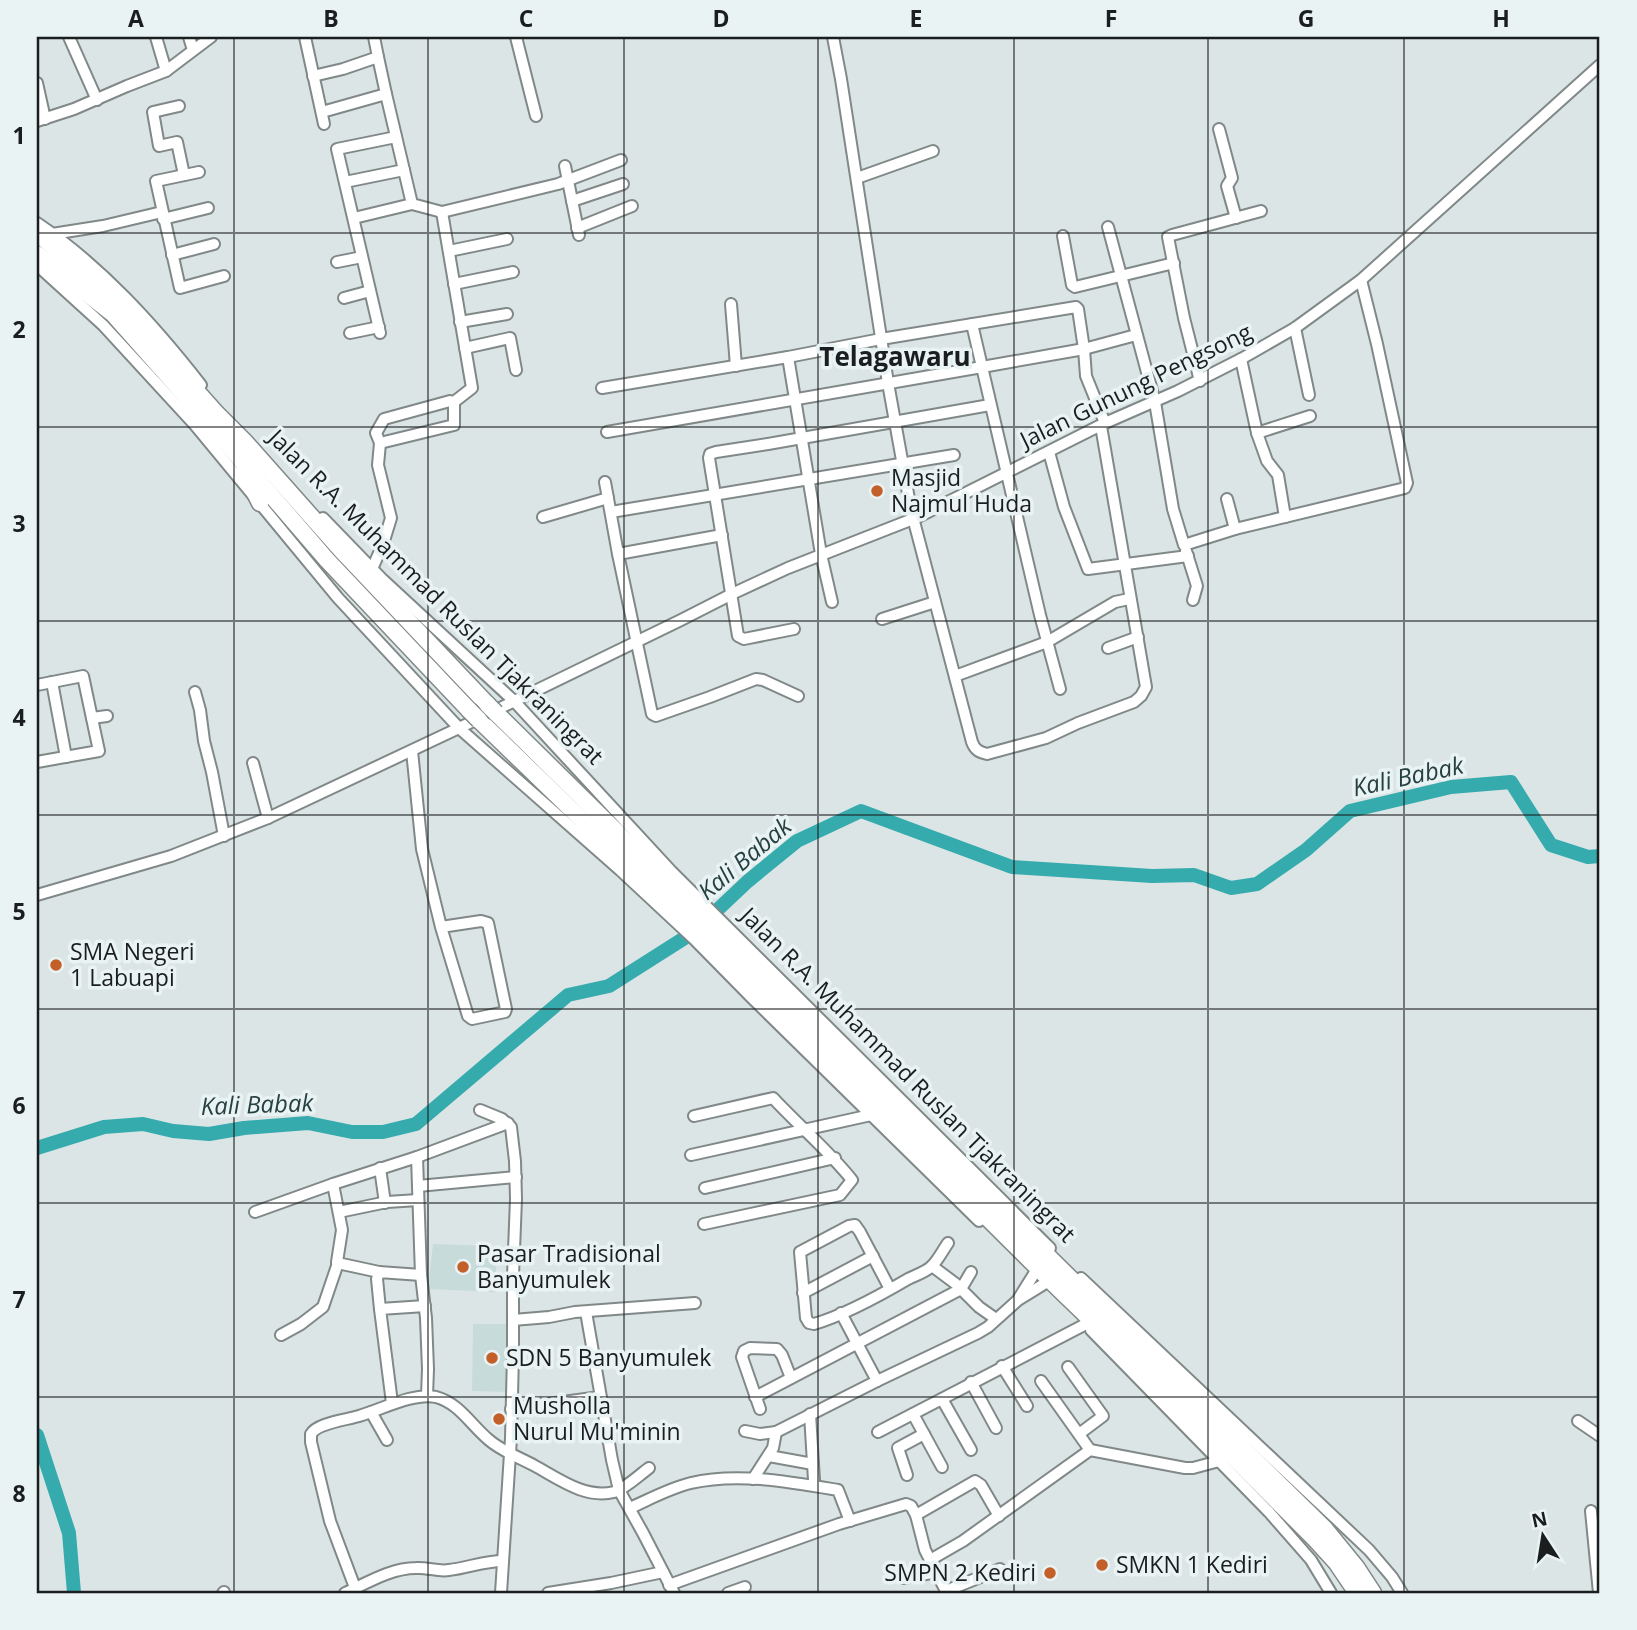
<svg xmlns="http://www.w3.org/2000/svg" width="1637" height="1630" font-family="'Open Sans',sans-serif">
  <rect width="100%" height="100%" fill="#dce5e5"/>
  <g fill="#c8dbdb">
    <polygon points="433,1244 496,1246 496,1292 428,1289"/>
    <polygon points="473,1324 512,1324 511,1392 472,1391"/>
  </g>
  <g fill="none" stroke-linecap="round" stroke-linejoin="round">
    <g stroke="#36abae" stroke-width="14">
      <polyline points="37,1148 104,1127 143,1124 173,1131 209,1134 244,1128 308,1123 352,1132 383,1132 416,1124 568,995 609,986 694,932 748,881 797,841 861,811 1012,867 1152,876 1194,875 1231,888 1257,884 1306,850 1350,811 1451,787 1511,782 1551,845 1588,857 1600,856"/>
      <polyline points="37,1435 69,1533 74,1593"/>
    </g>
    <defs>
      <g id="minor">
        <polyline points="69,37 97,100"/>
        <polyline points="156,37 166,71"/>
        <polyline points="189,37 193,50"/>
        <polyline points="305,37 324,124"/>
        <polyline points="374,37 378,57"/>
        <polyline points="516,37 536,116"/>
        <path d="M833,37l8,42 47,304 23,127 61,232c3,8 7,10 15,12l59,-16 32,-15 56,-21 7,-6 5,-9 -45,-261"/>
        <polyline points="313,76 343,69 378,57 386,94"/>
        <polyline points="37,83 45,119"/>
        <polyline points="179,106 153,112 159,146 177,142 184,175"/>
        <polyline points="322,112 386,94 412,204 442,212"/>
        <polyline points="37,121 74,109 127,86 166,71 211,37"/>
        <polyline points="1219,129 1232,178 1227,186 1236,218"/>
        <polyline points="565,166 579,235"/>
        <polyline points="199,172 156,181 180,288 224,276"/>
        <polyline points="857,178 933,151"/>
        <polyline points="345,182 404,170"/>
        <polyline points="572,201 623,184"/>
        <polyline points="354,218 412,204"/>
        <polyline points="163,219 208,208"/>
        <path d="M37,223c64,43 117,102 164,162"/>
        <polyline points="1108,227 1155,402 1173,509 1184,545 1235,529 1405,488 1407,483 1377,344 1361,280"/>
        <polyline points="577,228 632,206"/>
        <polyline points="52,234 103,226 162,212"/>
        <polyline points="1063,236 1072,285 1075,287 1174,263"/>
        <polyline points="449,251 507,239"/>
        <polyline points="172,255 214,244"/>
        <polyline points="337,262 362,257"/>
        <polyline points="37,265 103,325 195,425 338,598 459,728 620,870 694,939 752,998 979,1221"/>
        <polyline points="454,284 513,272"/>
        <polyline points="344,298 370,291"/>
        <polyline points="731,304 736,366"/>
        <polyline points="460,322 507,314"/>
        <polyline points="972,324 1040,615 1060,689"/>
        <polyline points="1295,328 1309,395"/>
        <polyline points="350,333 379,327"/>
        <polyline points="380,333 337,149 396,137"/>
        <polyline points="465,348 510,338 516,370"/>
        <polyline points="788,357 821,554 832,602"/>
        <polyline points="1241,359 1257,433 1267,461 1278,475 1285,517"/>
        <polyline points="1200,381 1184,318 1168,237 1172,235 1261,211"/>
        <polyline points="602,388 788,357 881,339 1076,307 1078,309 1084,349 1086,376 1105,423"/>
        <polyline points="607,432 982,367 1084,349 1136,335"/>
        <polyline points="1257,433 1310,416"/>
        <polyline points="380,443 454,425 454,402"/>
        <polyline points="1049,452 1064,507 1088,569 1188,556"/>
        <polyline points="605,482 618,554"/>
        <polyline points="1227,499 1235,529"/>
        <polyline points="611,512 954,455"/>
        <polyline points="543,517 608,498"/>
        <polyline points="323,518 383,580 514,701 671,871 1050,1248"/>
        <polyline points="722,535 618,554 652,714 656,716 710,697 756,679 763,680 798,696"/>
        <polyline points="1186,551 1197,586 1193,600"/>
        <polyline points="372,569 383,544 391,518 378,465 380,443 376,433 384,419 450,401 454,402 472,388 442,212 558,184 621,160"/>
        <polyline points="882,619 935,602"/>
        <polyline points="794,629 744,639 738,636 709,458 710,454 716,452 768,444 990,405"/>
        <polyline points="1108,648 1138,637"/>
        <polyline points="955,676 1047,642 1115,602 1129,599"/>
        <polyline points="52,682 66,757"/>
        <polyline points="37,685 83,676 99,751 37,762"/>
        <polyline points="195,692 200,710 204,741 212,772 224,836"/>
        <polyline points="92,718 107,716"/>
        <polyline points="412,751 422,849 441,927 481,921 488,923 506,1009 505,1012 472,1019 468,1016 441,927"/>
        <polyline points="253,763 268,818"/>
        <polyline points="37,895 171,856 268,818 459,728 681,620 734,593 788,568 918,517 1105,423 1178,391 1241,359 1295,328 1361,280 1600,65"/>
        <polyline points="480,1110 502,1119 511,1127 515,1161 516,1199 513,1276 513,1354 511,1438 501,1593"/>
        <path d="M694,1116l79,-18c26,28 55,52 79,82l-12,15 -136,29"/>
        <polyline points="691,1155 871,1115"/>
        <polyline points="417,1157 421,1275 426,1318 428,1369 427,1396"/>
        <polyline points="380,1168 385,1203"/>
        <polyline points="333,1184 342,1230 337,1262 342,1264 379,1272"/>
        <polyline points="418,1186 516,1177"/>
        <polyline points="705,1188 835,1158"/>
        <polyline points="255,1212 333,1184 417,1157 508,1123"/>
        <polyline points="339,1212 387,1202 418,1200"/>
        <polyline points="932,1266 956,1284 979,1307 996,1319"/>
        <polyline points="1081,1278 1369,1550 1392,1577 1402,1593"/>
        <path d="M890,1289l-30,-57 -5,-7 -6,1 -49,26 6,66 3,5 5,1c31,-9 65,-28 94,-45 8,-4 18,-7 24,-13 6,-6 11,-16 16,-23"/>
        <polyline points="803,1293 873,1256"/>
        <polyline points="1019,1298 1034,1274"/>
        <polyline points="380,1309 377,1279 379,1272 421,1275"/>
        <polyline points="586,1312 612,1460 619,1490 643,1533 674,1593"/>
        <polyline points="841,1313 877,1381"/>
        <polyline points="513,1320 549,1317 575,1312 695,1303"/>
        <polyline points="1091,1330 1269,1512 1311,1560 1331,1593"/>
        <polyline points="281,1335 301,1324 323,1307 338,1263"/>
        <polyline points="1002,1366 1027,1406"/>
        <polyline points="1068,1367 1103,1416 1079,1434"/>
        <polyline points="1041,1381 1090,1450"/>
        <polyline points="971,1382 996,1428"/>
        <polyline points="755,1397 961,1289 971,1272"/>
        <polyline points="942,1399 971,1450"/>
        <polyline points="392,1403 380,1309 425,1306"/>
        <polyline points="511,1409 600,1397"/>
        <polyline points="760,1409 742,1357 744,1351 750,1348 777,1349 782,1355 791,1378"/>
        <polyline points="371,1412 387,1440"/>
        <polyline points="810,1414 814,1480"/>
        <polyline points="913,1414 942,1467"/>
        <polyline points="1578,1421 1600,1436"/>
        <polyline points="745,1431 760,1434 776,1432 877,1381 978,1333 988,1327 1018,1300 1044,1284"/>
        <polyline points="878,1432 1086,1324"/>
        <polyline points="769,1456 813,1464"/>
        <polyline points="907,1475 898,1448 924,1434"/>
        <polyline points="753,1479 773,1448 776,1432"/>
        <path d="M630,1508c20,-9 40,-20 61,-25 46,-11 100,-1 147,7l12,31"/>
        <polyline points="1591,1511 1599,1593"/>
        <polyline points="916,1515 975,1481 981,1485 999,1516"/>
        <polyline points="930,1560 963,1541 1090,1450 1185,1468 1193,1468 1219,1461"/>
        <polyline points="903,1578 937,1572"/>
        <polyline points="669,1585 839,1524 906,1504 911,1506 916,1515 925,1550 947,1593"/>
        <polyline points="946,1591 1000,1569"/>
        <polyline points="223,1593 224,1592"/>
        <path d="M345,1593c22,-10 46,-25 71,-25 11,-1 22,4 33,2 19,-2 34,-9 54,-9"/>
        <path d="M357,1593l-27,-72 -19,-79v-8c6,-11 35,-14 48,-18 21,-6 55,-24 77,-19 23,6 35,28 53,43 14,12 30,17 46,26 24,13 50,33 79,26 12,-4 24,-16 35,-24"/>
        <polyline points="548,1593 611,1583 663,1572"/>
        <polyline points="728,1593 745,1587"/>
      </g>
      <g id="highway">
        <polyline points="37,233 118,303 217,414 246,443 341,550 487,704"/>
        <polyline points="37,254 113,314 190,401 327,560 469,710"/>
        <polyline points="244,471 260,503"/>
        <polyline points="496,713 1325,1529 1356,1567 1373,1593"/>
        <polyline points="479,720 760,992 1058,1288 1238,1462 1315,1539 1336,1562 1357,1593"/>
      </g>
    </defs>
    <use href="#minor" stroke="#808888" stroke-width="14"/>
    <use href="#highway" stroke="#808888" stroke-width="19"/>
    <use href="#minor" stroke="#fff" stroke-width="10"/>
    <use href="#highway" stroke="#fff" stroke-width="16"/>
    <defs>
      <g id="highway-bridge">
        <polyline points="487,704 496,713"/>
        <polyline points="469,710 479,720"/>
      </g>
    </defs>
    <use href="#highway-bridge" stroke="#808888" stroke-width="19" stroke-linecap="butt"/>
    <use href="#highway-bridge" stroke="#fff" stroke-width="16"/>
  </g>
  <path fill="none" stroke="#1b1e1e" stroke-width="2" stroke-opacity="0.55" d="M234,37v1556M428,37v1556M624,37v1556M818,37v1556M1014,37v1556M1208,37v1556M1404,37v1556M37,233h1563M37,427h1563M37,621h1563M37,815h1563M37,1009h1563M37,1203h1563M37,1397h1563"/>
  <g fill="#c35f29" stroke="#e9f3f3" stroke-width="2.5">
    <circle cx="877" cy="491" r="7"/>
    <circle cx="56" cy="965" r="7"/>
    <circle cx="463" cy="1267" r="7"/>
    <circle cx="492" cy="1358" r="7"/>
    <circle cx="499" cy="1419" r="7"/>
    <circle cx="1102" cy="1565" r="7"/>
    <circle cx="1050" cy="1573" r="7"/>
  </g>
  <g text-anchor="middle" stroke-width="7" stroke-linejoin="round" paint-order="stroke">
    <g font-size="23" fill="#1b1e1e" stroke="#e9f3f3">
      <text transform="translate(1136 386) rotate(-26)" y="8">Jalan Gunung Pengsong</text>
      <text transform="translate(436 597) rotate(45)" y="8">Jalan R.A. Muhammad Ruslan Tjakraningrat</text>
      <text transform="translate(908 1075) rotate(45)" y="8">Jalan R.A. Muhammad Ruslan Tjakraningrat</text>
    </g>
    <g font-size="23" fill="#1b1e1e" stroke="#e9f3f3" text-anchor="start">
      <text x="891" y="486">Masjid<tspan x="891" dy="26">Najmul Huda</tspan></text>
      <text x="70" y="960">SMA Negeri<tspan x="70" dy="26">1 Labuapi</tspan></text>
      <text x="477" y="1262">Pasar Tradisional<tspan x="477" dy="26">Banyumulek</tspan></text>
      <text x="506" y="1366">SDN 5 Banyumulek</text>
      <text x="513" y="1414">Musholla<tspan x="513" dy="26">Nurul Mu'minin</tspan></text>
      <text x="1116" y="1573">SMKN 1 Kediri</text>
      <text x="1036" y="1581" text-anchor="end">SMPN 2 Kediri</text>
    </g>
    <g font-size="24" font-style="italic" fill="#274041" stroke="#e9f3f3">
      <text transform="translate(1408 777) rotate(-12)" y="8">Kali Babak</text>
      <text transform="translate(745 859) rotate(-40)" y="8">Kali Babak</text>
      <text transform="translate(257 1105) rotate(-2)" y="8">Kali Babak</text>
    </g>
    <g font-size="26" font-weight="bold" fill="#1b1e1e" stroke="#e9f3f3">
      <text x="895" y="366">Telagawaru</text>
    </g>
  </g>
  <rect width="1637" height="1630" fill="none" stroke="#e9f3f3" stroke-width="77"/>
  <g transform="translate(1543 1536) rotate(348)" stroke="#e9f3f3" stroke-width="5" paint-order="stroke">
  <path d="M0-5L12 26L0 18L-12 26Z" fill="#1b1e1e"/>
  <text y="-10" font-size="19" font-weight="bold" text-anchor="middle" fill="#1b1e1e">N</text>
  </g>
  <rect x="38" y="38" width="1560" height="1554" fill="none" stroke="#1b1e1e" stroke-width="2.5"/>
  <g font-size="23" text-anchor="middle" font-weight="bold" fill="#1b1e1e">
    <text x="136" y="27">A</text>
    <text x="331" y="27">B</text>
    <text x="526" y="27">C</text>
    <text x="721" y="27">D</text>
    <text x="916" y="27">E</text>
    <text x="1111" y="27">F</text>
    <text x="1306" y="27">G</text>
    <text x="1501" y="27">H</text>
    <text x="19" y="144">1</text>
    <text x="19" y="338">2</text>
    <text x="19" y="532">3</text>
    <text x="19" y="726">4</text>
    <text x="19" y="920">5</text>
    <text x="19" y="1114">6</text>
    <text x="19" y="1308">7</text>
    <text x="19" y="1502">8</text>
  </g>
</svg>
